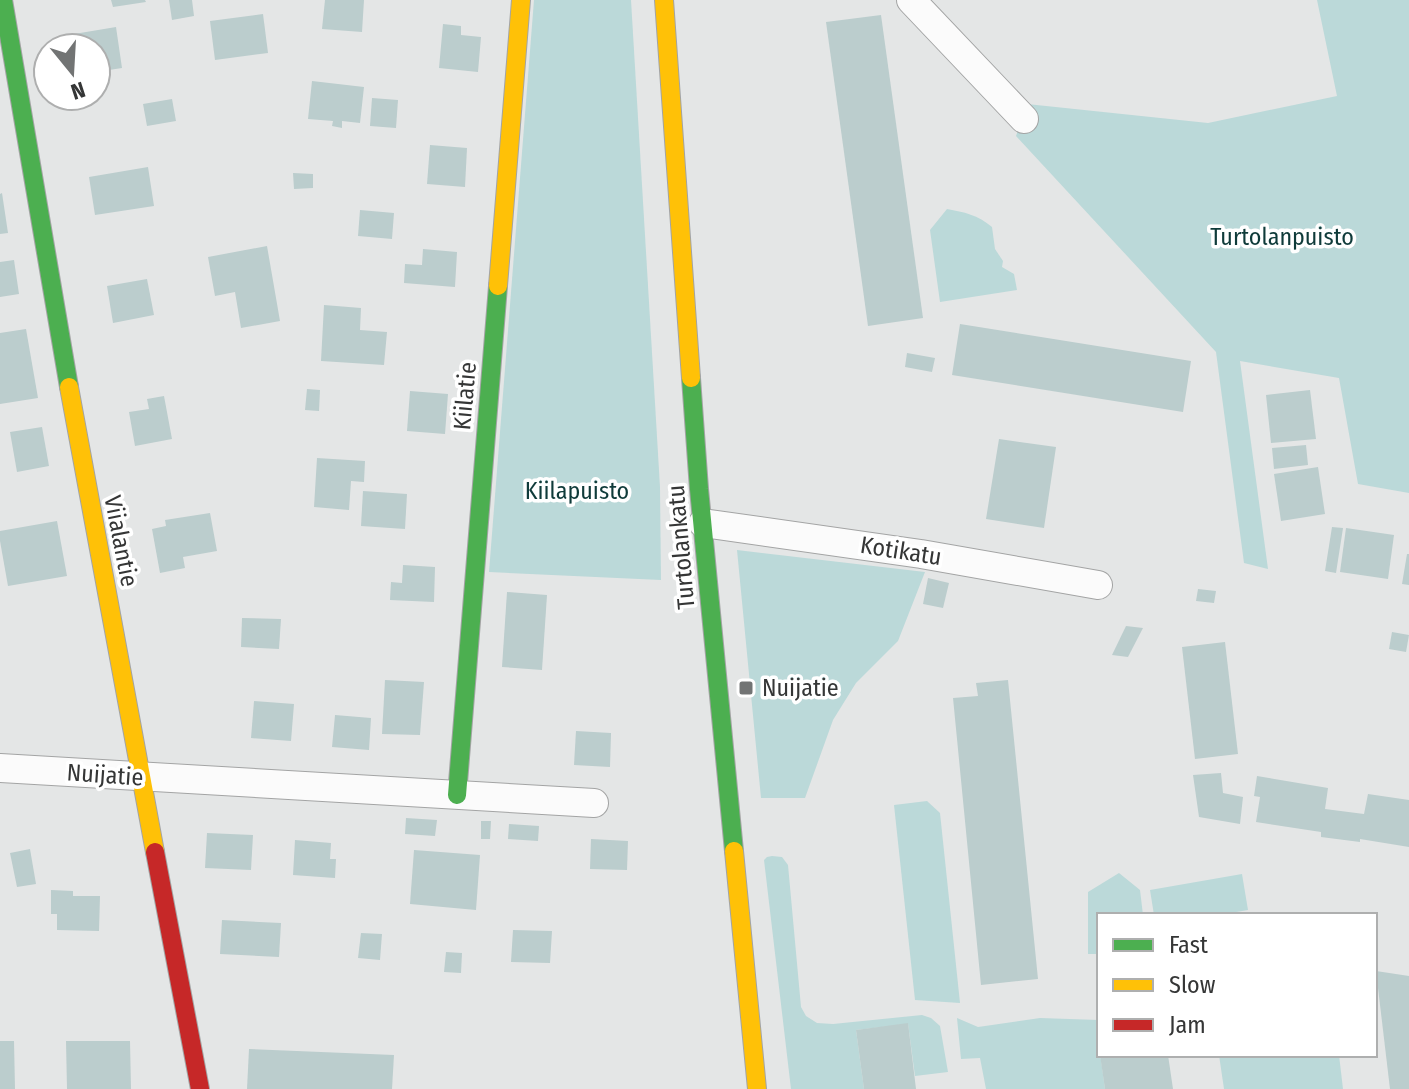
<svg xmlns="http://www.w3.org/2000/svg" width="1409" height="1089" font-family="'Fira Sans Condensed',sans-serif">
  <rect width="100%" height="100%" fill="#e4e6e6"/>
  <g fill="#bbd9d9">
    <polygon points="534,0 631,0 660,487 661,580 489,572"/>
    <polygon points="1317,0 1409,0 1409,493 1358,484 1339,378 1240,361 1268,569 1244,563 1216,352 1016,136 1027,104 1208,123 1337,96"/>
    <path d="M947,209c17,3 31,6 45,18l3,22 8,12 -1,6 12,7 3,16 -77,12 -10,-72z"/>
    <polygon points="737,550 925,572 898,641 856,683 833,720 805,798 761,798"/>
    <polygon points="927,801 940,813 960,1003 915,1000 894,805"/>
    <polygon points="772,856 782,857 788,865 801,1007 806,1016 817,1023 833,1024 922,1015 931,1018 940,1026 948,1072 915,1076 908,1024 856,1030 864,1089 791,1089 764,860 767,857"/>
    <polygon points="1119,873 1140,890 1143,915 1099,915 1099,954 1088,954 1088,892"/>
    <polygon points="1242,874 1248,910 1219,915 1154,915 1150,890"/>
    <polygon points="957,1018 978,1027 1040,1018 1099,1020 1099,1030 1097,1031 1105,1089 986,1089 980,1058 961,1059"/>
    <polygon points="1219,1055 1339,1055 1343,1089 1224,1089"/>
  </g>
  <g fill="#bbcdcd">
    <polygon points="111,0 145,0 146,2 113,7"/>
    <polygon points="169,0 192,0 194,16 172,20"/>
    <polygon points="325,0 364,0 362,32 322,29"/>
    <polygon points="263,14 268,53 215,60 210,21"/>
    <polygon points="881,15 923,318 868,326 826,22"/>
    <polygon points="443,24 461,26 461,35 481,37 478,72 439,68"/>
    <polygon points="116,27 122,68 96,72 96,48 70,48 68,35"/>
    <polygon points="312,81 364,87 360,123 342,121 342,128 332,126 333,121 308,119"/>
    <polygon points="372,98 398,100 396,128 370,126"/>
    <polygon points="172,99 176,121 147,126 143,104"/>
    <polygon points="430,145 467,148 465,187 427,184"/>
    <polygon points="148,167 154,206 95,215 89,177"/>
    <polygon points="293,173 313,174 313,188 294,189"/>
    <polygon points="2,193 8,233 0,234 0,194"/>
    <polygon points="360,210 394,213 392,239 358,236"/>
    <polygon points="267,246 280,321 241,328 235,292 215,296 208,257"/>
    <polygon points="423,249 457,252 455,287 404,283 405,264 422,265"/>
    <polygon points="14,260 19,294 0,297 0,262"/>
    <polygon points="147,279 154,315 113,323 107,286"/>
    <polygon points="324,305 361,308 360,330 387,332 384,365 321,361"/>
    <polygon points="960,324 1191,361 1183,412 952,375"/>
    <polygon points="26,329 38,398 0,404 0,333"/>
    <polygon points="907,353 935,358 932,372 905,367"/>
    <polygon points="307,389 320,390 319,411 305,410"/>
    <polygon points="1310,390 1316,439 1271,443 1266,395"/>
    <polygon points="410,391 448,394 445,434 407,431"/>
    <polygon points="164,396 172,439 135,446 129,412 149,409 147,399"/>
    <polygon points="42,427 49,466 17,472 10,432"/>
    <polygon points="999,439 1056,447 1044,528 986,519"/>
    <polygon points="1306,445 1308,465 1274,469 1272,448"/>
    <polygon points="317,458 365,461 364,482 351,481 349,510 314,507"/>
    <polygon points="1318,467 1325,514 1281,521 1274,474"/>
    <polygon points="363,491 407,494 405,529 361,526"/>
    <polygon points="210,513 217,551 183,557 185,568 160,573 152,529 166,526 165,520"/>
    <polygon points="57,521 67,576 8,586 0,541 0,531"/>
    <polygon points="1332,527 1343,528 1336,573 1325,571"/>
    <polygon points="1346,528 1394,535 1388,579 1340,572"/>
    <polygon points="1407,554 1409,554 1409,585 1402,584"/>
    <polygon points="403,565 435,567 434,602 390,600 391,582 402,583"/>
    <polygon points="928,578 949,583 943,608 923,604"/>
    <polygon points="1198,589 1216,591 1214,603 1196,601"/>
    <polygon points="507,592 547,595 542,670 502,667"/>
    <polygon points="242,618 281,619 279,649 241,647"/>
    <polygon points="1126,626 1143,628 1128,657 1112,655"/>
    <polygon points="1392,632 1409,635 1406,652 1389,649"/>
    <polygon points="1225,642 1238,754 1195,759 1182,647"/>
    <polygon points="385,680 424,682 420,735 382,734"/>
    <polygon points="1008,680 1038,979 981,985 953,698 978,696 976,683"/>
    <polygon points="254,701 294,704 291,741 251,738"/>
    <polygon points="335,715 371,718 369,750 332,747"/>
    <polygon points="576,731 611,733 610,767 574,765"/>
    <polygon points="1221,773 1223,793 1243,797 1240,824 1199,817 1193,775"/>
    <polygon points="1257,776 1328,788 1325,809 1364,814 1368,794 1409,800 1409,847 1360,839 1360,842 1321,837 1321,832 1256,822 1260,797 1254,796"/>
    <polygon points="406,818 437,820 435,836 405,834"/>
    <polygon points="481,821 491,821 490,839 481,839"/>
    <polygon points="509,824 539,826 538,841 508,839"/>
    <polygon points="207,833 253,835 251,870 205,868"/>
    <polygon points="591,839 628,841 627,870 590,869"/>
    <polygon points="295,840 331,843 330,859 336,859 335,878 293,875"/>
    <polygon points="30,849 36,884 17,887 10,853"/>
    <polygon points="414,850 480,855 476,910 410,904"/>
    <polygon points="51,890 73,891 73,896 100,896 99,931 57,930 57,914 51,914"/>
    <polygon points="222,920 281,923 279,957 220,954"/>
    <polygon points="513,930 552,931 550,963 511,962"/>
    <polygon points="361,933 382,934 380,960 358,958"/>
    <polygon points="446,952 462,953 461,973 444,972"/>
    <polygon points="1376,971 1409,976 1409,1089 1390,1089"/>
    <polygon points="908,1023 916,1089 864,1089 856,1030"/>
    <polygon points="0,1041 14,1041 15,1089 0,1089"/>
    <polygon points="66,1041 130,1041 131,1089 67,1089"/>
    <polygon points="249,1049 394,1055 392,1089 247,1089"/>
    <polygon points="1100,1055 1168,1055 1173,1089 1105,1089"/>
  </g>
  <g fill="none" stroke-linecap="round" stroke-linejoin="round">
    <defs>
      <g id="street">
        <polyline points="911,0 1024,119"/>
        <polyline points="703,523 921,554 1098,585"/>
        <polyline points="0,768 594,803"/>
      </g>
      <g id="fast">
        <polyline points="3,0 69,387"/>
        <polyline points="691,378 699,489 734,851"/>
        <polyline points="457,795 498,286"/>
      </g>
      <g id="slow">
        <polyline points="664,0 691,378"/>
        <polyline points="498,286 521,0"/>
        <polyline points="69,387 155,852"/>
        <polyline points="734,851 757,1089"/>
      </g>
      <polyline id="jam" points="155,852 200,1089"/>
    </defs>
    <use href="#street" stroke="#a3a4a4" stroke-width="30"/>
    <use href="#fast" stroke="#a3a4a4" stroke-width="20"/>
    <use href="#slow" stroke="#a3a4a4" stroke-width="20"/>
    <use href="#jam" stroke="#a3a4a4" stroke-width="20"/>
    <use href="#street" stroke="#fbfbfb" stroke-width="28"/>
    <use href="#fast" stroke="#4caf50" stroke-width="18"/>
    <use href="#slow" stroke="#ffc107" stroke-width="18"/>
    <use href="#jam" stroke="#c62828" stroke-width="18"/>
  </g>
  <rect fill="#727474" stroke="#fff" stroke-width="3" x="738" y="680" width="16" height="16" rx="4"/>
  <g text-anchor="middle" stroke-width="7" stroke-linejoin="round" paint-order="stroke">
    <g font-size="24" fill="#0f3b3a" stroke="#fff">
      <text x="1282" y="245">Turtolanpuisto</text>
      <text x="577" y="499">Kiilapuisto</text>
    </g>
    <g font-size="24" fill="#353636" stroke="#fff">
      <text transform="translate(465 396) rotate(-85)" y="8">Kiilatie</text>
      <text transform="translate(121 541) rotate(79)" y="8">Viialantie</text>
      <text transform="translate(681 547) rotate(-95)" y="8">Turtolankatu</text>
      <text transform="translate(901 551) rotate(9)" y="8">Kotikatu</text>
      <text transform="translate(105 775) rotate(4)" y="8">Nuijatie</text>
    </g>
    <g font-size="24" fill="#353636" stroke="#fff" text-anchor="start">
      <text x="762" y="696">Nuijatie</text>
    </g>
  </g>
  <rect x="1097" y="913" width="280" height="144" fill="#ffffff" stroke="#aeafaf" stroke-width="2"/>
  <rect x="1113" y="939" width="40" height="12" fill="#4caf50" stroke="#aeafaf" stroke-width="2"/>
  <text x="1169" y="953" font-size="24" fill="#353636">Fast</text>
  <rect x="1113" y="979" width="40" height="12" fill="#ffc107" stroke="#aeafaf" stroke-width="2"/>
  <text x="1169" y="993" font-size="24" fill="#353636">Slow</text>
  <rect x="1113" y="1019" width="40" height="12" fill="#c62828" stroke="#aeafaf" stroke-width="2"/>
  <text x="1169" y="1033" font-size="24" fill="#353636">Jam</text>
  <g transform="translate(72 72) rotate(162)"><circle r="38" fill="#ffffff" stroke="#aeafaf" stroke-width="2"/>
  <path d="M0-6L14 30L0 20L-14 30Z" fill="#727474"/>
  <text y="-12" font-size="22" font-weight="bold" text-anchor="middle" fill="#353636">N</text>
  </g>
</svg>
